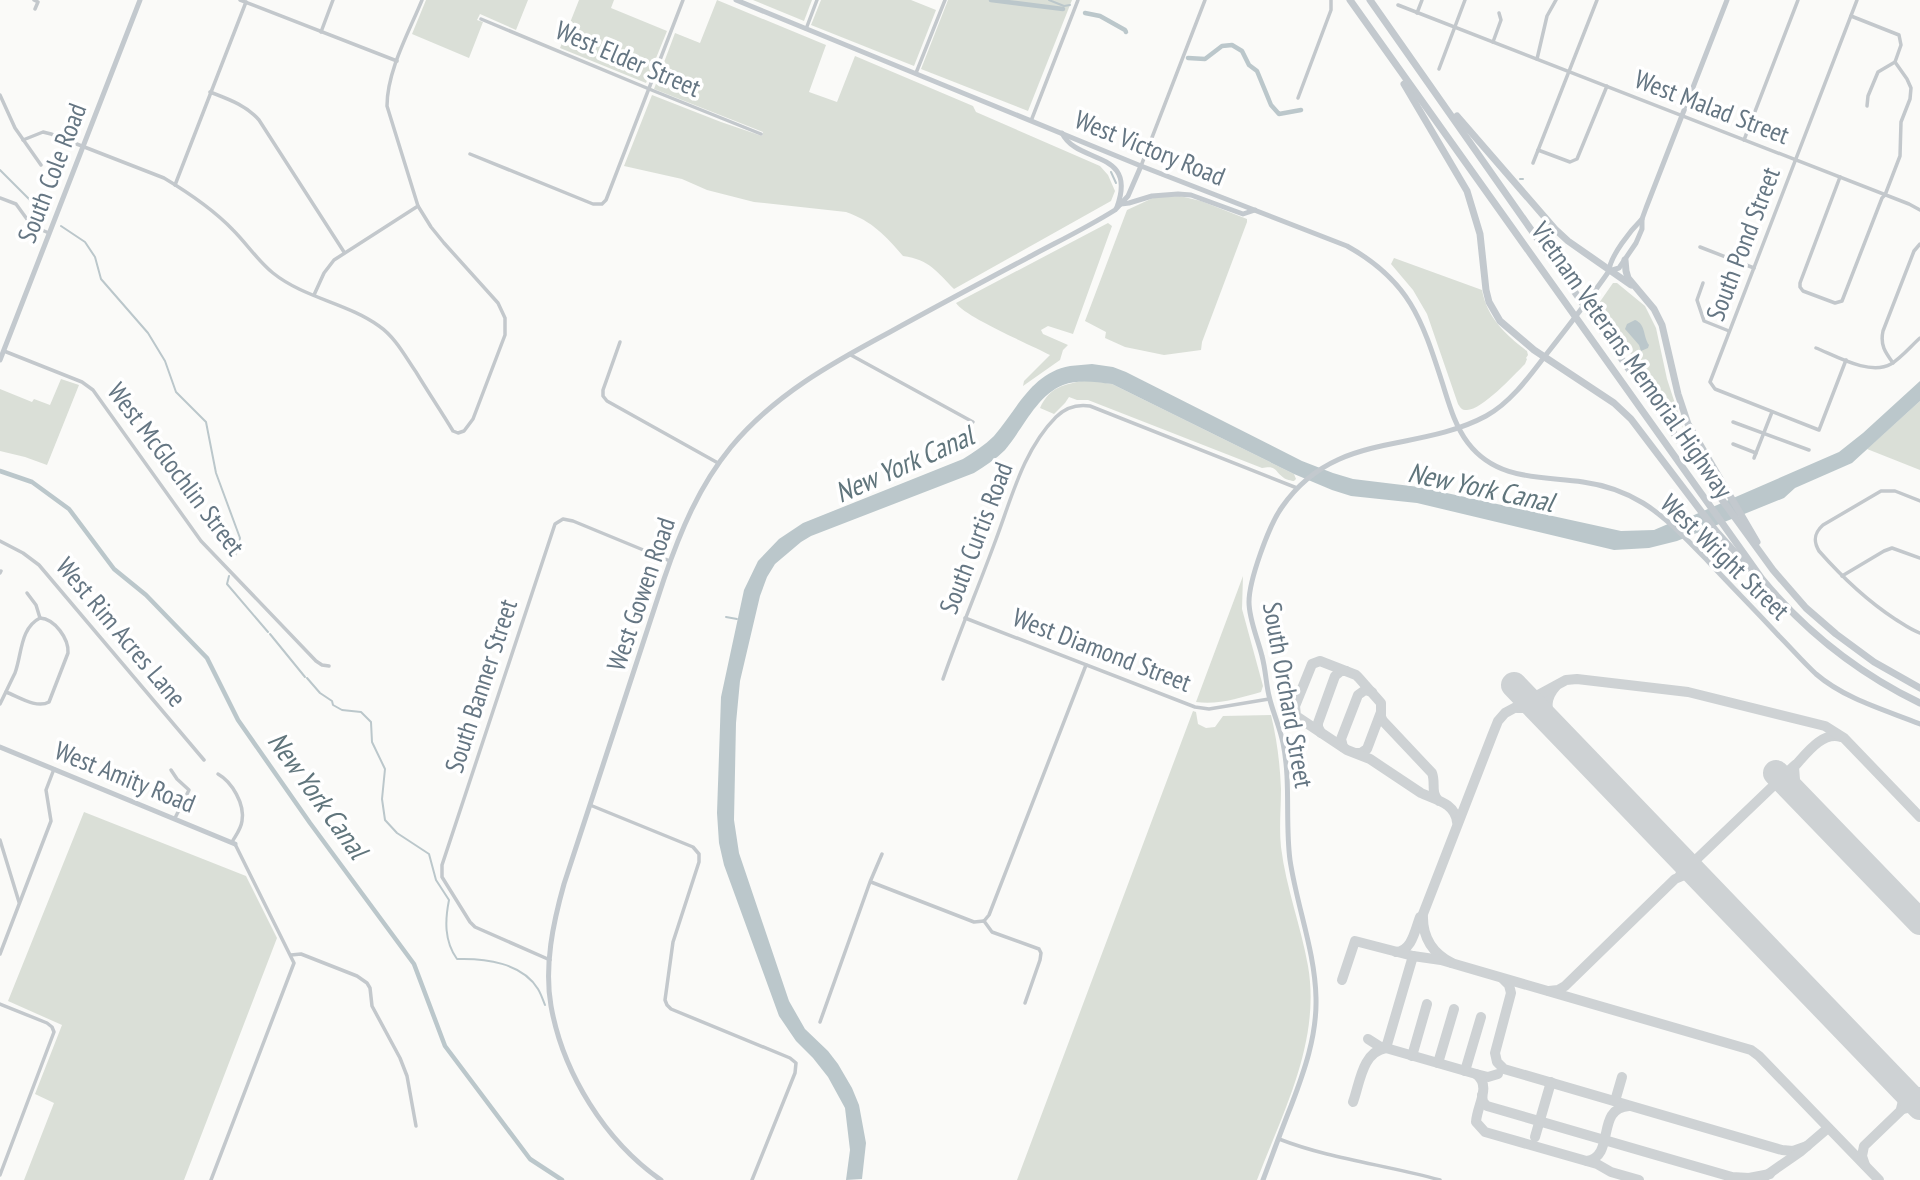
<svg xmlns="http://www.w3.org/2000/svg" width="1920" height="1180" font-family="'PT Sans Narrow',sans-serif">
  <rect width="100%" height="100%" fill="#fafaf8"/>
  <g fill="#dadfd7">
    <polygon points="426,0 528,0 516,30 480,14 477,20 483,22 469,58 412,34"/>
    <polygon points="579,0 614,0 611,8 667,31 646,83 560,48"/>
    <path d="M717,0l109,45 -17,47 28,10 18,-46 118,50 3,6 124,54 8,9 7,16 -4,10 -157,88c-18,-18 -24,-29 -51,-33 -17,-20 -31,-35 -57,-44l-92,-10 -47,-12 -25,-11 -58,-13 28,-71 69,27 41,14 1,-4 -109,-43 21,-56 25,10z"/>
    <polygon points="753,0 812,0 804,21"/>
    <polygon points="821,0 911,0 936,10 914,66 811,25"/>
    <polygon points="948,0 1072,0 1028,111 921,69"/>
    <polygon points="1180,196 1201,201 1247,219 1247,222 1202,342 1201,350 1164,355 1125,347 1105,338 1106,332 1085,321 1127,210 1155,197"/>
    <path d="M1108,223l4,3 -39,108 -25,-8 -7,4 2,4 25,11 -5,5 -3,10 -37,26 1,-5 26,-26c-19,-10 -85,-38 -94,-52z"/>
    <path d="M1394,258l88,32c5,28 24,45 45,61l1,4 -2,3 1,1 -2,5c-11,11 -43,46 -58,46 -6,0 -6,-2 -9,-6l-31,-90 -14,-24 -22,-26z"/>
    <polygon points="1613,283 1617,283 1645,306 1656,328 1667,379 1683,428 1597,306"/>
    <polygon points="61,379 79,385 47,465 25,457 0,451 0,389 32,402 34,399 50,405"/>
    <path d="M1086,380l26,4 182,90 2,5 -2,2c-2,0 -9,-2 -10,-3 -10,-7 -7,-13 -22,-10l-174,-68h-11l-8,-3 -4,6 -11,11 -14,-6c10,-22 24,-23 46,-28z"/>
    <polygon points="1920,401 1920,470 1867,449"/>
    <path d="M1243,576l-1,33 21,77 -2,6c-22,6 -42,13 -65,10z"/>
    <path d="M1193,711l3,1 2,12 8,4 9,-1 8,-11 48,-1c6,25 9,49 10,74 0,19 -2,39 0,58 5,41 20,79 27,119 13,75 -25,146 -51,214h-240z"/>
    <polygon points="84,812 246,876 277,938 184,1180 24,1180 54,1103 35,1094 62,1025 8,1001"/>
  </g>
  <g fill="#bbc7cb">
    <path d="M1635,320c11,4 8,17 14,25l-1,3 -7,3 -2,-6 -14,-16 2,-5z"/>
    <path d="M1092,364l21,3 13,5 176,89 31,12 20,6 66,8 202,44 33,-1 21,-9 3,1 161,-70 24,-19 57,-52v20l-68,62 -57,25 -11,10 -107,43 -28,7 -35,2 -197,-47 -66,-7 -19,-6 -38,-16 -182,-90c-17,-2 -33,-5 -49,1 -27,11 -40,44 -58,65 -9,9 -20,16 -31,23l-163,63 -10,6 -26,22 -8,13 -7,19 -20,85 -4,42 -2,97 5,33 50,148 16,28 23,22 10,13 14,24 7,17 7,38 -4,36 -16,1 4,-30 -5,-42 -17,-31 -15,-19 -17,-17 -17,-25 -55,-151 -5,-22 -2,-30 4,-116 23,-107 14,-29 21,-22 24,-16 160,-64c11,-7 22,-14 31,-23 23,-26 37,-63 76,-70 7,-1 15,-1 22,-2z"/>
  </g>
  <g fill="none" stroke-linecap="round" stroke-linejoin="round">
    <g stroke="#bbc7cb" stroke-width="2">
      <polyline points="1049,0 1064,6 1070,5"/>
      <polyline points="0,170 47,217"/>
      <polyline points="1111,172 1116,183"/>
      <polyline points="1520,179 1523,179"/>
      <polyline points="61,226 85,242 95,257 101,279 148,333 165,361 176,392 206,422 216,473 240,538 235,556"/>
      <polyline points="229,576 227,584 268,632"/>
      <polyline points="726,617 737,619"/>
      <polyline points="270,634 305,677"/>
      <path d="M307,678l13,15 12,8 1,4 9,5 19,2 10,10 1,20 13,27 -3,30 3,21 12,13 32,21 7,26 13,20c-4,20 -5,41 8,59 28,-1 65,4 81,30 3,5 5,11 7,16"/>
    </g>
    <g stroke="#bbc7cb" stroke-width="4.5">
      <polyline points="991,0 1063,9"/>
      <polyline points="1085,13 1100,16 1125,30 1126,32"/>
      <polyline points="1188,58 1205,59 1222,46 1232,45 1242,51 1249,65 1257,71 1271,105 1279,114 1301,110"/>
      <polyline points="0,471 32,482 69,509 114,569 146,595 207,658 238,720 310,823 414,964 445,1046 530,1159 562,1180"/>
    </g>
    <g stroke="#ced2d4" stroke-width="10">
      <polyline points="1517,708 1529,708 1544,715"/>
      <path d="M1552,724c-6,-15 -7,-26 4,-38"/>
      <polyline points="1321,733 1318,727 1318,723 1335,676 1341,671 1346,671"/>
      <polyline points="1343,747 1341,739 1358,695 1365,690 1372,692"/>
      <polyline points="1356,753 1361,753 1367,749 1381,712"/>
      <path d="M1796,793l-2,-26c12,-13 28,-36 47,-30"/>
      <path d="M1439,801c-9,-8 -3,-18 -7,-28l-49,-52 -2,-4v-14l-22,-25 -3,-3 -36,-14 -8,3 -17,42 1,10 51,34 23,9 51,34c15,7 34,10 36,29"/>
      <polyline points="1680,875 1795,765"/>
      <path d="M1396,952c16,-1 19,-22 24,-35"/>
      <path d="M1452,963c-20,-10 -30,-26 -29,-49l69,-178 6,-15 7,-8 61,-33 11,-1 111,13 137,34 19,12 76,79"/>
      <polyline points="1503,979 1509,985 1511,993 1495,1053 1497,1062 1504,1069 1782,1150 1793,1151 1807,1146"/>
      <polyline points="1342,980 1355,941 1413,956"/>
      <polyline points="1549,991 1558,990 1565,986 1675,879 1687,874 1700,878"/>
      <polyline points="1368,1039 1379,1046 1476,1074 1488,1077 1498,1074"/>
      <polyline points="1412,1056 1427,1004"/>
      <polyline points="1438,1063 1454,1009"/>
      <polyline points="1465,1071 1481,1017"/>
      <path d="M1476,1074c16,12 1,31 0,48l9,10 112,32 14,8 28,8"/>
      <polyline points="1899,1086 1904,1096 1901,1109"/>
      <polyline points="1482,1095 1483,1102 1487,1106 1732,1177 1749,1178 1770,1174"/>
      <polyline points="1615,1101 1622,1077"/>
      <path d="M1353,1102c7,-19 9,-50 33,-54l27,-92 28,4 310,90 8,6 120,124"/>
      <polyline points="1902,1109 1912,1107 1920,1109"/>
      <polyline points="1535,1137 1551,1082"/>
      <path d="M1587,1161c29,-5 8,-53 42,-55"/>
      <polyline points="1865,1165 1862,1156 1864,1146 1920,1092"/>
      <polyline points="1764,1177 1800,1152 1828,1128"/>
    </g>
    <g stroke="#ced2d4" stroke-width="26">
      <polyline points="1514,685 1920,1107"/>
      <polyline points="1776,773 1920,922"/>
    </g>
    <g stroke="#c3c8cc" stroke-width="3.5">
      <polyline points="34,0 38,2 35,9"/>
      <polyline points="240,0 397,61"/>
      <polyline points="1398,5 1909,204 1920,210"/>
      <polyline points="1417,13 1422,0"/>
      <polyline points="481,19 654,91 761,134"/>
      <polyline points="806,29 817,0"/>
      <polyline points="321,32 333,0"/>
      <polyline points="1493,42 1501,20 1499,13"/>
      <polyline points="1537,59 1547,16 1556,0"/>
      <polyline points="1439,69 1465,0"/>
      <polyline points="916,73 945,0"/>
      <path d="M210,92c18,7 36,13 49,28l85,132"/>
      <polyline points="0,95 15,128 41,165"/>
      <polyline points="1298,98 1331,10 1331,0"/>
      <polyline points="1867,106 1868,96 1878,72 1895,62"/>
      <polyline points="1031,121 1078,0"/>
      <path d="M23,140l20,-8 8,2 113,44c25,15 49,31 69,52 14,14 25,31 40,43 31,25 74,30 106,53 16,11 26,30 37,46 12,20 25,39 37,59l5,2 6,-2 9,-12 32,-84v-17l-7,-15 -54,-60 -13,-16 -13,-21 -31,-100c0,-35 22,-74 35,-106"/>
      <polyline points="1744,140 1798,0"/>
      <polyline points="1538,150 1570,162 1577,159 1607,86"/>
      <polyline points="470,154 593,204 602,204 606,200 683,0"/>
      <polyline points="1533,163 1597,0"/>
      <polyline points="1141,166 1205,0"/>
      <polyline points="1840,177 1800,283 1800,287 1803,291 1835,303 1842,301 1882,198 1885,195 1900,156 1901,122 1910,99 1911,88 1907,79 1895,62 1901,45 1899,35 1851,16"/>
      <polyline points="175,185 246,2"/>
      <polyline points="0,198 16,204 32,226 49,233"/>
      <polyline points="1700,247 1754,268"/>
      <polyline points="1703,283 1697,300 1704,321 1729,331"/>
      <polyline points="314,295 324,273 334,260 418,206"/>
      <polyline points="620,342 603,390 603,396 607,401 718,463"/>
      <path d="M1816,348c20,8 54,28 75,16 10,-6 20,-18 29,-26"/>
      <polyline points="4,351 82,382 93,390 201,541 316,661 322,665 329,666"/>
      <polyline points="849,354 973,422"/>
      <polyline points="1846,360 1819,430 1715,389 1710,382 1857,0"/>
      <path d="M1893,363c-8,-11 -13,-18 -10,-32l31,-80 6,-7"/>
      <polyline points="1733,422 1809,450"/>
      <polyline points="1733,444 1756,453"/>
      <polyline points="1754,458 1772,412"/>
      <path d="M1920,501l-25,-10h-14l-58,34c-9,8 -10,16 -4,26 23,26 47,49 76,68 8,5 16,11 25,14"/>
      <polyline points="0,541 23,553 39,565 204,760"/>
      <polyline points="0,573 1,571"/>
      <polyline points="1842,576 1884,551 1892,548 1920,558"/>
      <polyline points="27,593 36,605 40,618"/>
      <polyline points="965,618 1195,707 1209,709 1269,699"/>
      <path d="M943,679c16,-46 35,-91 52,-137 16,-42 28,-92 61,-125 10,-10 21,-13 34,-11l207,82"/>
      <path d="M6,692c13,5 31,17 43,10l19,-49c1,-14 -13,-34 -28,-35"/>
      <path d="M0,704c5,-10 10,-21 15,-31 7,-19 5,-45 25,-55"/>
      <polyline points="171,770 177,779 189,790 175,818"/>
      <path d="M218,774c14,8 27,30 24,47 -1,8 -6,14 -10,21"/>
      <polyline points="590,805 693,847 699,854 699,862 673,942 665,1000 667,1005 671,1009 790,1058 796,1063 795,1073 752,1180"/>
      <polyline points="0,840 19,902"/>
      <polyline points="871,882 974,922 984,921"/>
      <polyline points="984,921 989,915 1086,665"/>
      <polyline points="984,921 992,932 1039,949 1041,953 1040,960 1025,1003"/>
      <polyline points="0,954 51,821 46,790 54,769"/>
      <polyline points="291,955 301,954 357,976 367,983 370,988 372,1006 400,1058 407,1076 416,1126"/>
      <polyline points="550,960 475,927 470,922 442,877 442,865 555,524 563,519 573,521 670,561"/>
      <polyline points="0,1004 47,1023 52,1027 54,1032 0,1175"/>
      <polyline points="820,1022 870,882 882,854"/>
      <path d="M1279,1139c51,20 108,26 161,41"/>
      <polyline points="211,1180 294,963 235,844"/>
    </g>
    <g stroke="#c3c9ce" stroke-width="5">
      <path d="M736,0l405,166 206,80c63,35 75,74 96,139 6,19 12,41 25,58 29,38 73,33 115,39 22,3 42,10 60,21 24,15 43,36 63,56 24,26 49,51 73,77 12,12 24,26 37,38 29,25 69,36 104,50"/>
      <path d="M1062,133c15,32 76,16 55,74"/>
      <polyline points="1121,204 1129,203 1152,196 1178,194 1191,195 1243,214 1255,210"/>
      <path d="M1609,271c1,-15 22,-41 33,-52"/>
      <polyline points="0,360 140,0"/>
      <polyline points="0,747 235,844"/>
      <path d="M661,1180c-56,-39 -98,-107 -110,-174 -7,-40 2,-83 13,-122l100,-305c16,-47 35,-93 67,-132 43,-52 101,-84 159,-115 47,-26 94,-51 141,-76 28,-15 57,-29 84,-46l13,-14 13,-30"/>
      <path d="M1263,1180c9,-24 18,-49 28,-74 13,-34 26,-70 25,-108 -1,-47 -19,-91 -26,-138 -5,-38 1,-78 -7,-117 -3,-15 -9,-28 -13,-43 -4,-14 -4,-29 -8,-44 -4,-17 -13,-36 -13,-54 0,-22 20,-77 33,-95 53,-77 133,-53 204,-91 24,-13 43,-39 59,-60 22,-28 44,-56 64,-85l10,-3 17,-25 6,-14v-10l4,-11 81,-208"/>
    </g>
    <g stroke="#c3c9ce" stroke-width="7">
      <path d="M1350,0l412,579c44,53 96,94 158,124"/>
      <polyline points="1370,0 1675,435 1773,570 1806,608 1836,634 1874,662 1920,688"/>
      <polyline points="1404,84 1467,191 1480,234 1486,290 1489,302 1500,321 1534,350 1614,403 1631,419 1716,531 1749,568"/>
      <polyline points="1457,116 1555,229 1568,241 1631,285"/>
      <polyline points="1625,260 1626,271 1628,278 1654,309 1662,325 1678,394 1688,424 1757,542"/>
    </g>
  </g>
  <g text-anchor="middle" stroke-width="7" stroke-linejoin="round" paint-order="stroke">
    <g font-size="26" fill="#657683" stroke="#fff">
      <text transform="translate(628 59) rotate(23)" y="9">West Elder Street</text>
      <text transform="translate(1712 107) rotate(21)" y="9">West Malad Street</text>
      <text transform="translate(1150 148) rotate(22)" y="9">West Victory Road</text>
      <text transform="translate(52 173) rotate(-69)" y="9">South Cole Road</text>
      <text transform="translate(1743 244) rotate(-69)" y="9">South Pond Street</text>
      <text transform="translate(1632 360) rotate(55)" y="9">Vietnam Veterans Memorial Highway</text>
      <text transform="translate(176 469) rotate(53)" y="9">West McGlochlin Street</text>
      <text transform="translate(976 538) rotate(-69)" y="9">South Curtis Road</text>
      <text transform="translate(1725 557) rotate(44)" y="9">West Wright Street</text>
      <text transform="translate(641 594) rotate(-71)" y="9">West Gowen Road</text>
      <text transform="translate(121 632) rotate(50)" y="9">West Rim Acres Lane</text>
      <text transform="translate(1102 650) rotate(21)" y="9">West Diamond Street</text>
      <text transform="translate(481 686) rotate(-72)" y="9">South Banner Street</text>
      <text transform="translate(1288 695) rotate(80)" y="9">South Orchard Street</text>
      <text transform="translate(125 777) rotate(22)" y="9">West Amity Road</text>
    </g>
    <g font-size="28" font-style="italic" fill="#60757c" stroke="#fff">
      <text transform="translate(904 464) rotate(-24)" y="10">New York Canal</text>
      <text transform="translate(1481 487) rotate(12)" y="10">New York Canal</text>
      <text transform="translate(318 795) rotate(54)" y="10">New York Canal</text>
    </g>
  </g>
</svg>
